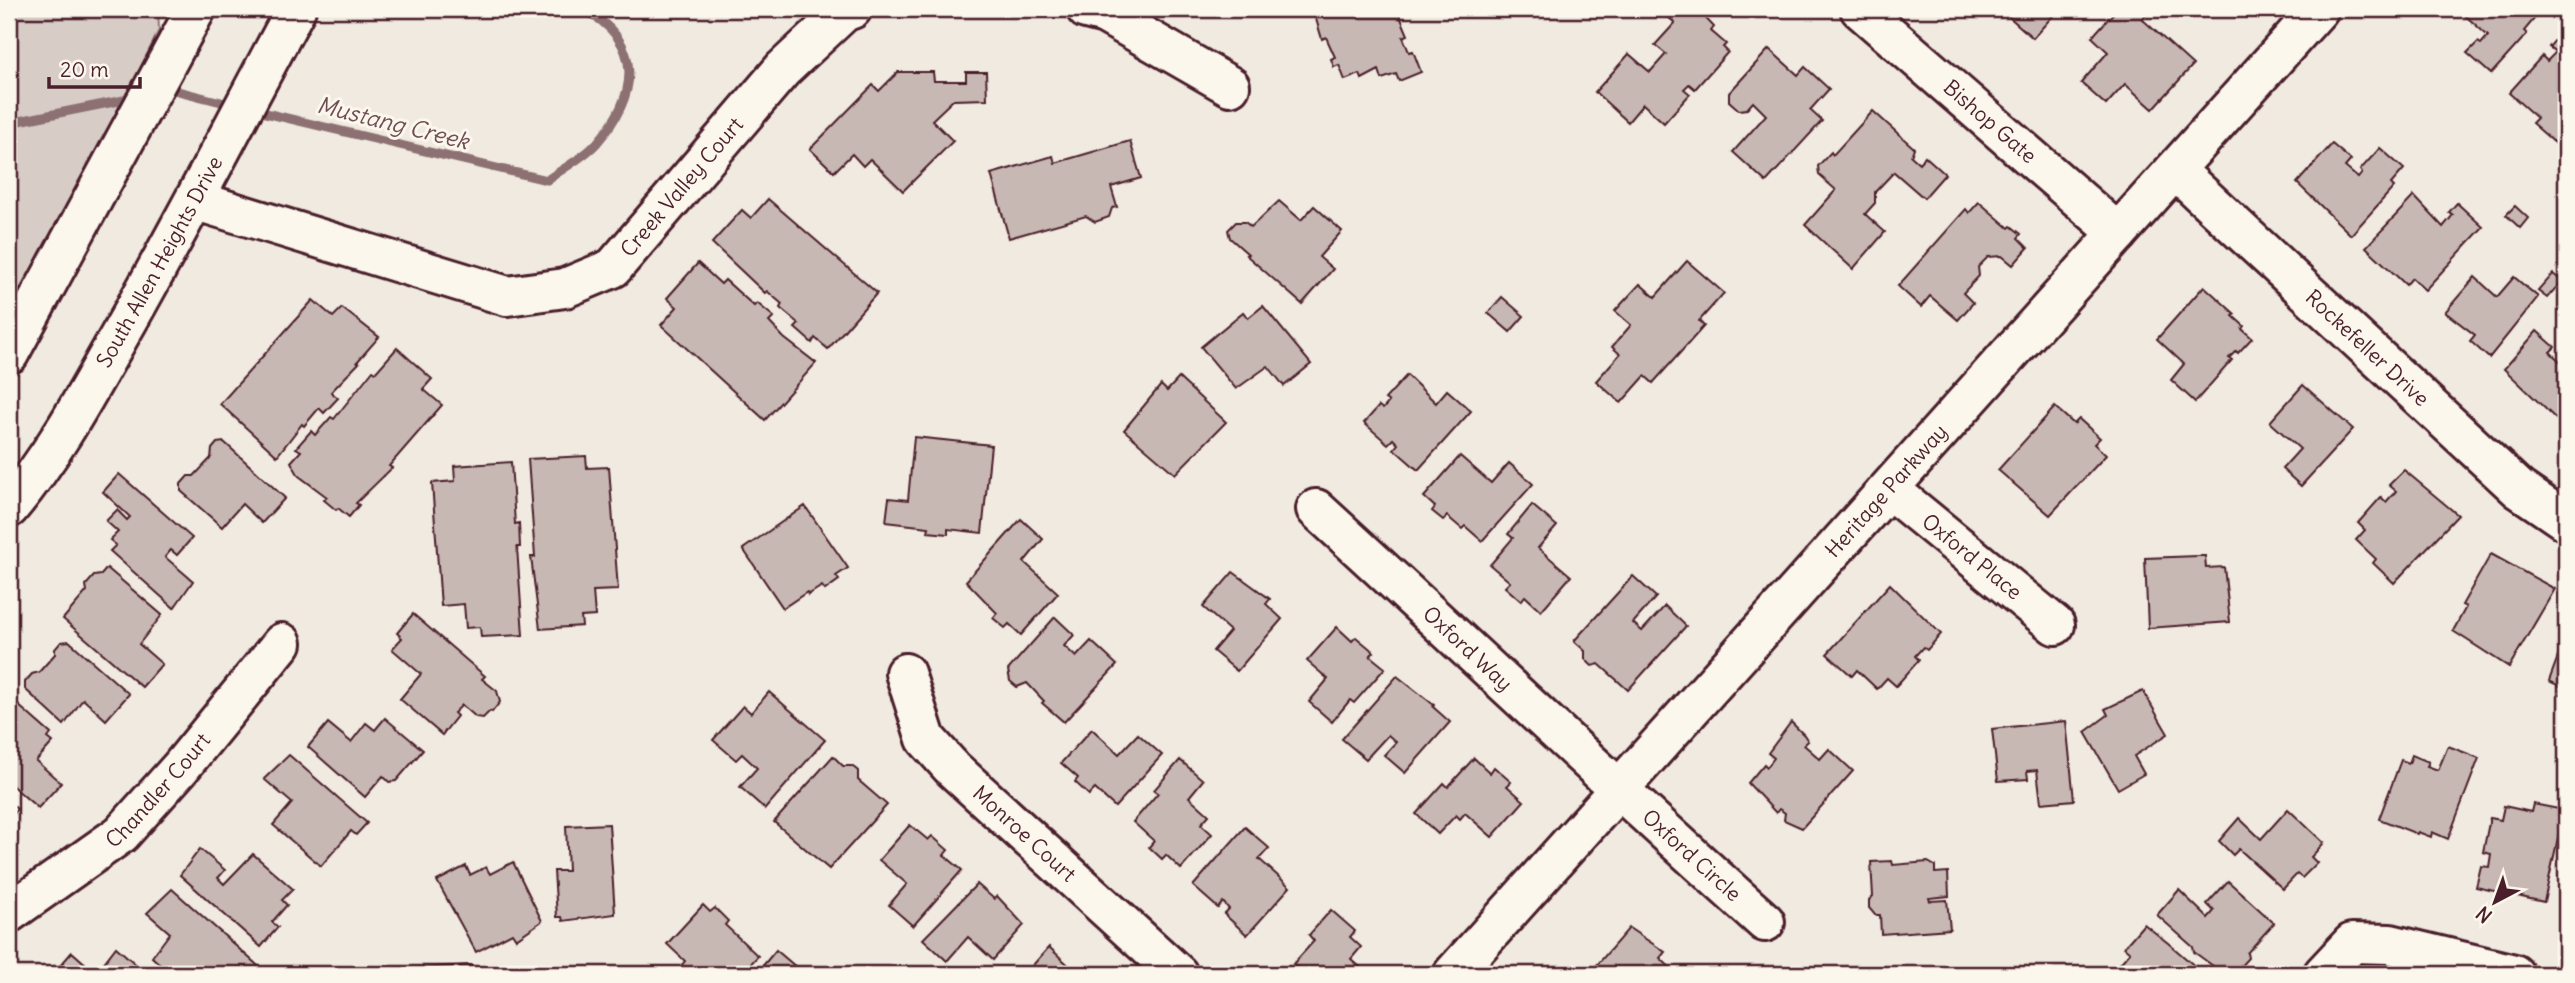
<svg xmlns="http://www.w3.org/2000/svg" width="2575" height="983" font-family="Delius,sans-serif">
  <rect width="100%" height="100%" fill="#f0eae0"/>
  <filter id="ink" filterUnits="userSpaceOnUse"><feTurbulence type="fractalNoise" baseFrequency=".0143" numOctaves="2"/><feDisplacementMap in="SourceGraphic" scale="14" xChannelSelector="R" yChannelSelector="G"/><feConvolveMatrix kernelMatrix="1 2 1 2 8 2 1 2 1" color-interpolation-filters="sRGB"/></filter>
  <g filter="url(#ink)">
    <polygon fill="#d8ccc6" stroke="#917678" stroke-width="2" points="9,9 158,9 159,30 56,240 9,310"/>
    <g fill="none" stroke-linecap="round" stroke-linejoin="round">
      <g stroke="#8c6f72" stroke-width="9">
        <polyline points="165,92 174,90 233,105"/>
        <path d="M253,110l294,70c15,-11 36,-22 49,-36 42,-48 50,-101 -13,-135"/>
        <polyline points="9,123 134,98"/>
      </g>
    </g>
    <g fill="#c8b8b3" stroke="#4a1f2b" stroke-width="2">
      <polygon points="1313,9 1397,9 1408,35 1403,37 1409,52 1413,51 1421,72 1399,81 1396,74 1382,79 1379,70 1362,79 1360,74 1345,80 1339,65 1334,67 1331,59 1335,57 1326,37 1322,39"/>
      <polygon points="1672,9 1697,9 1714,27 1711,31 1726,44 1723,47 1728,52 1695,89 1689,84 1684,89 1690,94 1664,123 1643,104 1628,122 1595,92 1629,54 1650,72 1666,54 1655,45 1675,23 1667,16"/>
      <polygon points="2007,9 2059,9 2033,38 2008,16 2011,13"/>
      <polygon points="2117,9 2151,9 2142,19 2193,65 2153,109 2125,84 2106,105 2081,83 2108,52 2092,37"/>
      <polygon points="2458,9 2536,9 2540,12 2524,31 2527,34 2491,74 2467,53 2478,42 2481,44 2488,36"/>
      <polygon points="2563,31 2566,35 2566,131 2555,143 2532,123 2537,118 2509,93 2542,56 2547,61 2556,52 2549,47"/>
      <polygon points="1769,49 1798,75 1805,67 1829,89 1810,110 1822,121 1766,182 1733,152 1766,115 1753,102 1747,109 1739,110 1729,101 1729,93"/>
      <polygon points="898,72 933,72 934,81 966,81 966,72 986,72 987,99 953,100 932,120 953,141 903,191 870,159 863,166 852,154 834,172 810,149 873,85 879,91"/>
      <polygon points="1873,111 1914,148 1911,156 1919,163 1925,156 1945,174 1924,198 1894,172 1875,192 1875,203 1865,214 1885,232 1853,269 1805,225 1836,190 1819,175 1818,166 1831,152 1833,155"/>
      <polygon points="1130,141 1141,178 1111,187 1117,207 1112,208 1109,217 1095,222 1086,216 1009,238 991,174 1053,156 1055,163"/>
      <polygon points="2332,144 2351,160 2345,167 2358,178 2362,173 2360,170 2380,148 2404,169 2391,184 2394,187 2351,235 2297,183"/>
      <polygon points="2414,196 2443,227 2453,215 2449,212 2457,203 2483,227 2425,290 2412,278 2406,285 2366,247"/>
      <polygon points="768,199 877,293 828,349 815,338 812,343 795,328 799,324 780,308 782,304 767,291 765,293 712,243 742,210 751,218"/>
      <polygon points="1279,201 1301,220 1314,206 1342,231 1319,257 1333,269 1302,304 1246,255 1248,254 1230,238 1228,230 1236,222 1245,222 1251,227"/>
      <polygon points="1979,202 2009,228 2011,226 2021,234 2018,238 2028,248 2013,265 2002,256 1988,257 1978,267 1979,276 1963,293 1973,303 1958,320 1930,296 1921,307 1898,286 1966,209 1969,213"/>
      <polygon points="2515,206 2528,218 2520,228 2506,215"/>
      <polygon points="1687,261 1724,293 1699,321 1704,326 1653,383 1645,376 1621,403 1596,381 1620,354 1612,347 1631,325 1615,311 1640,284 1655,297"/>
      <polygon points="698,263 721,284 725,280 754,306 757,303 774,317 769,322 784,338 816,363 765,420 661,325 677,307 667,298"/>
      <polygon points="2553,274 2562,281 2547,298 2538,291"/>
      <polygon points="2475,277 2497,297 2514,277 2538,297 2489,358 2470,341 2475,335 2445,312"/>
      <polygon points="2204,286 2235,314 2233,316 2244,326 2242,329 2252,338 2238,353 2236,351 2229,358 2232,360 2195,402 2171,380 2184,364 2157,339"/>
      <polygon points="1502,297 1524,316 1510,332 1488,313"/>
      <polygon points="313,300 333,317 342,308 379,337 357,362 359,363 331,392 338,398 324,413 319,408 304,426 302,424 277,456 220,404"/>
      <polygon points="1263,306 1311,364 1284,386 1268,366 1236,389 1201,347 1243,312 1248,318"/>
      <polygon points="2537,331 2555,347 2550,352 2563,364 2566,360 2566,407 2556,419 2504,369"/>
      <polygon points="397,348 432,379 423,389 442,405 389,466 392,468 356,503 359,505 349,517 338,508 336,510 324,500 327,497 299,476 291,462 301,451 296,448 311,431 315,435 331,417 334,419 373,370 376,372"/>
      <polygon points="1407,375 1436,403 1447,390 1471,411 1418,470 1394,449 1398,444 1393,439 1388,444 1364,423 1379,406 1383,409 1389,402 1385,399"/>
      <polygon points="1179,378 1226,422 1175,474 1124,430 1161,385 1167,391"/>
      <polygon points="2303,385 2353,429 2301,486 2282,469 2300,449 2270,422"/>
      <polygon points="2055,407 2074,424 2079,419 2100,438 2094,444 2106,455 2050,515 1998,470"/>
      <polygon points="914,437 991,445 982,533 948,529 948,534 928,532 929,527 886,522 889,498 908,500"/>
      <polygon points="224,442 285,498 262,523 242,504 222,527 181,491 181,484 188,476 194,476 211,458 212,449 217,443"/>
      <polygon points="586,456 587,468 609,467 618,590 593,591 595,616 581,617 582,626 540,629 531,557 535,557 528,459"/>
      <polygon points="1460,456 1491,483 1509,463 1533,484 1482,541 1465,526 1462,529 1447,516 1443,520 1432,511 1435,507 1424,497"/>
      <polygon points="511,462 515,524 519,523 520,547 517,547 523,635 481,637 480,627 466,628 464,604 441,606 432,483 455,481 454,466"/>
      <polygon points="2404,470 2458,515 2394,583 2373,563 2376,559 2356,540 2365,530 2358,523 2381,497 2386,502 2396,491 2389,485"/>
      <polygon points="119,474 192,538 177,555 171,550 165,557 193,581 174,608 110,551 116,545 110,540 118,532 106,521 117,510 127,520 130,517 103,492"/>
      <polygon points="1532,505 1557,526 1538,548 1571,576 1541,611 1525,596 1521,601 1505,587 1510,582 1490,565 1513,538 1508,534"/>
      <polygon points="805,506 848,568 836,576 839,580 825,590 822,586 808,595 807,592 783,608 743,549"/>
      <polygon points="1021,519 1043,539 1024,562 1058,593 1021,635 1009,624 1005,628 993,618 997,613 966,581"/>
      <polygon points="2491,554 2555,589 2509,667 2453,631 2466,607 2462,605"/>
      <polygon points="2198,556 2205,556 2206,568 2224,567 2230,622 2148,628 2145,558"/>
      <polygon points="107,568 162,615 139,644 162,664 142,687 63,619 87,591 86,585 94,576 101,575"/>
      <polygon points="1233,572 1270,599 1266,604 1282,619 1237,671 1213,651 1230,631 1203,607"/>
      <polygon points="1633,576 1656,597 1633,623 1642,631 1665,606 1686,626 1628,690 1599,664 1592,666 1585,659 1585,651 1574,641"/>
      <polygon points="1890,584 1941,634 1927,650 1923,647 1915,656 1919,660 1896,686 1887,678 1877,689 1857,670 1852,676 1827,654"/>
      <polygon points="413,614 485,676 482,679 497,691 500,702 492,712 490,711 483,718 476,717 462,705 454,713 457,716 442,735 400,699 421,674 392,649 402,638 397,633"/>
      <polygon points="1055,617 1074,635 1064,646 1076,657 1091,641 1117,665 1064,722 1042,703 1044,701 1027,683 1017,687 1010,681 1008,670"/>
      <polygon points="1337,627 1352,641 1356,637 1374,652 1370,656 1385,668 1354,703 1350,700 1332,722 1309,702 1328,679 1307,661"/>
      <polygon points="2566,635 2566,696 2560,694 2562,687 2549,681"/>
      <polygon points="69,641 129,694 106,720 83,699 64,725 25,689 25,682 32,674 39,672 55,654 55,649 61,642"/>
      <polygon points="1397,676 1434,705 1433,707 1450,722 1405,773 1384,755 1396,742 1388,735 1366,759 1342,739"/>
      <polygon points="2143,691 2168,734 2134,756 2144,774 2118,789 2085,732 2108,715 2105,709"/>
      <polygon points="769,692 825,740 765,809 740,787 757,768 742,754 736,760 713,740 743,706 751,713"/>
      <polygon points="9,697 51,734 48,738 53,742 36,761 61,783 38,808 9,783"/>
      <polygon points="385,718 423,750 396,781 389,782 383,776 365,797 308,747 328,723 351,742 366,723 375,730"/>
      <polygon points="2066,721 2074,800 2041,803 2037,770 2027,771 2028,779 1998,781 1992,729"/>
      <polygon points="1791,722 1804,735 1808,741 1804,745 1820,759 1829,749 1853,771 1802,828 1784,820 1785,813 1779,809 1776,813 1748,783 1764,764 1767,767 1774,758 1768,753"/>
      <polygon points="1092,729 1119,754 1138,734 1162,755 1115,807 1095,789 1089,795 1075,782 1078,778 1061,763"/>
      <polygon points="2448,746 2479,758 2448,839 2432,832 2431,837 2418,832 2417,834 2379,819 2401,760 2409,763 2412,755 2429,762 2427,766 2438,770"/>
      <polygon points="289,755 367,823 356,835 351,831 321,866 273,825 292,803 264,779"/>
      <polygon points="833,756 843,766 852,766 858,771 858,780 887,805 829,869 774,822"/>
      <polygon points="1474,758 1490,773 1494,767 1511,782 1507,786 1524,801 1492,837 1465,813 1460,819 1456,815 1438,834 1416,814 1444,783 1448,787"/>
      <polygon points="1180,760 1203,780 1189,797 1209,815 1201,824 1212,834 1181,869 1166,855 1162,859 1149,847 1154,841 1133,822 1158,793 1154,790"/>
      <polygon points="9,802 17,809 9,822"/>
      <polygon points="2533,804 2564,810 2544,902 2476,887 2481,866 2489,867 2491,854 2483,852 2490,818 2501,820 2504,806 2531,812"/>
      <polygon points="2288,809 2324,843 2311,857 2317,863 2302,878 2297,874 2283,889 2239,849 2233,855 2219,841 2239,818 2261,839"/>
      <polygon points="609,824 615,914 563,921 562,917 557,917 554,871 568,871 566,826"/>
      <polygon points="910,825 928,840 932,836 948,850 944,855 962,870 913,926 889,905 907,884 879,860"/>
      <polygon points="1245,827 1269,848 1259,859 1290,887 1247,935 1224,914 1229,909 1223,902 1218,908 1193,886"/>
      <polygon points="200,849 225,870 218,878 224,884 253,854 293,889 282,900 287,905 272,922 278,927 261,947 180,875"/>
      <polygon points="1892,861 1893,865 1928,862 1935,866 1935,873 1948,872 1949,896 1929,898 1930,901 1947,900 1950,929 1881,934 1880,915 1875,915 1869,908 1869,900 1873,896 1871,862"/>
      <polygon points="513,862 542,921 516,939 512,933 476,952 437,881 466,866 470,875 486,867 490,874"/>
      <polygon points="2228,881 2274,923 2247,953 2248,958 2238,969 2230,968 2224,974 2194,952 2193,947 2157,915 2179,890 2208,918 2214,911 2207,904"/>
      <polygon points="977,884 994,899 997,896 1024,925 993,960 968,937 947,961 923,939"/>
      <polygon points="172,889 266,973 265,974 171,974 152,957 170,933 147,913"/>
      <polygon points="703,905 710,912 715,908 728,921 725,925 758,956 741,974 690,974 681,966 685,961 667,944"/>
      <polygon points="1331,910 1355,931 1350,937 1361,947 1351,959 1368,974 1304,974 1293,964 1314,941 1309,935"/>
      <polygon points="2144,924 2168,943 2204,974 2111,974 2130,952 2124,947"/>
      <polygon points="1629,928 1665,952 1660,958 1677,974 1606,974 1596,966"/>
      <polygon points="116,947 147,974 53,974 72,952 96,973"/>
      <polygon points="1049,947 1078,974 1025,974"/>
      <polygon points="776,950 803,973 803,974 756,974"/>
      <polygon points="471,965 471,974 384,974 383,970"/>
    </g>
    <g fill="none" stroke-linecap="round" stroke-linejoin="round">
      <defs>
        <g id="minor">
          <polyline points="1086,9 1105,14 1230,86"/>
          <path id="s1" d="M1860,9l258,224"/>
          <path id="s2" d="M2175,170l344,319 47,32"/>
          <path id="s3" d="M197,201l310,95 58,-8 48,-20 170,-199 61,-57 8,-3"/>
          <path id="s4" d="M1889,489l166,136"/>
          <path id="s5" d="M1316,509c150,137 297,277 449,413"/>
          <path id="s6" d="M905,673l21,66 27,30 225,205"/>
          <path id="s7" d="M9,913l112,-79 60,-67 101,-124"/>
          <path id="s8" d="M1453,974l866,-965"/>
          <polyline points="2323,974 2352,943 2390,944 2514,974"/>
        </g>
        <g id="major">
          <polyline points="9,354 196,9"/>
          <path id="s9" d="M9,508c45,-53 78,-115 112,-175 61,-107 117,-216 175,-324"/>
        </g>
      </defs>
      <use href="#minor" stroke="#4a1f2b" stroke-width="44"/>
      <use href="#major" stroke="#4a1f2b" stroke-width="44"/>
      <use href="#minor" stroke="#fbf7ec" stroke-width="38"/>
      <use href="#major" stroke="#fbf7ec" stroke-width="38"/>
    </g>
  </g>
  <g text-anchor="middle" stroke-width="6" stroke-linejoin="round" paint-order="stroke">
    <g font-size="21" fill="#4a1f2b" stroke="#fbf7ec">
      <text dy="7" stroke="none"><textPath href="#s1" startOffset="172">Bishop Gate</textPath></text>
      <text dy="7" stroke="none"><textPath href="#s3" startOffset="541">Creek Valley Court</textPath></text>
      <text dy="7" stroke="none"><textPath href="#s9" startOffset="289">South Allen Heights Drive</textPath></text>
      <text dy="7" stroke="none"><textPath href="#s2" startOffset="262">Rockefeller Drive</textPath></text>
      <text dy="7" stroke="none"><textPath href="#s8" startOffset="649">Heritage Parkway</textPath></text>
      <text dy="7" stroke="none"><textPath href="#s4" startOffset="107">Oxford Place</textPath></text>
      <text dy="7" stroke="none"><textPath href="#s5" startOffset="206">Oxford Way</textPath></text>
      <text dy="7" stroke="none"><textPath href="#s7" startOffset="194">Chandler Court</textPath></text>
      <text dy="7" stroke="none"><textPath href="#s6" startOffset="206">Monroe Court</textPath></text>
      <text dy="7" stroke="none"><textPath href="#s5" startOffset="511">Oxford Circle</textPath></text>
    </g>
    <g font-size="23" font-style="italic" fill="#704e55" stroke="#fbf7ec">
      <text transform="translate(393 123) rotate(14)" y="8">Mustang Creek</text>
    </g>
  </g>
  <rect width="2575" height="983" fill="none" stroke="#fbf7ec" stroke-width="35"/>
  <rect x="18" y="18" width="2540" height="948" fill="none" stroke="#4a1f2b" stroke-width="2.5" filter="url(#ink)"/>
  <g transform="translate(2495 902) rotate(221)" stroke="#fbf7ec" stroke-width="5" paint-order="stroke">
  <path d="M0-5L12 26L0 18L-12 26Z" fill="#4a1f2b"/>
  <text y="-10" font-size="19" font-weight="bold" text-anchor="middle" fill="#4a1f2b">N</text>
  </g>
  <path d="M49 77v10h91v-10" fill="none" stroke="#4a1f2b" stroke-width="3.5"/>
  <text x="60" y="77" font-size="21" fill="#4a1f2b" stroke="#fbf7ec" stroke-width="5" paint-order="stroke">20 m</text>
</svg>
